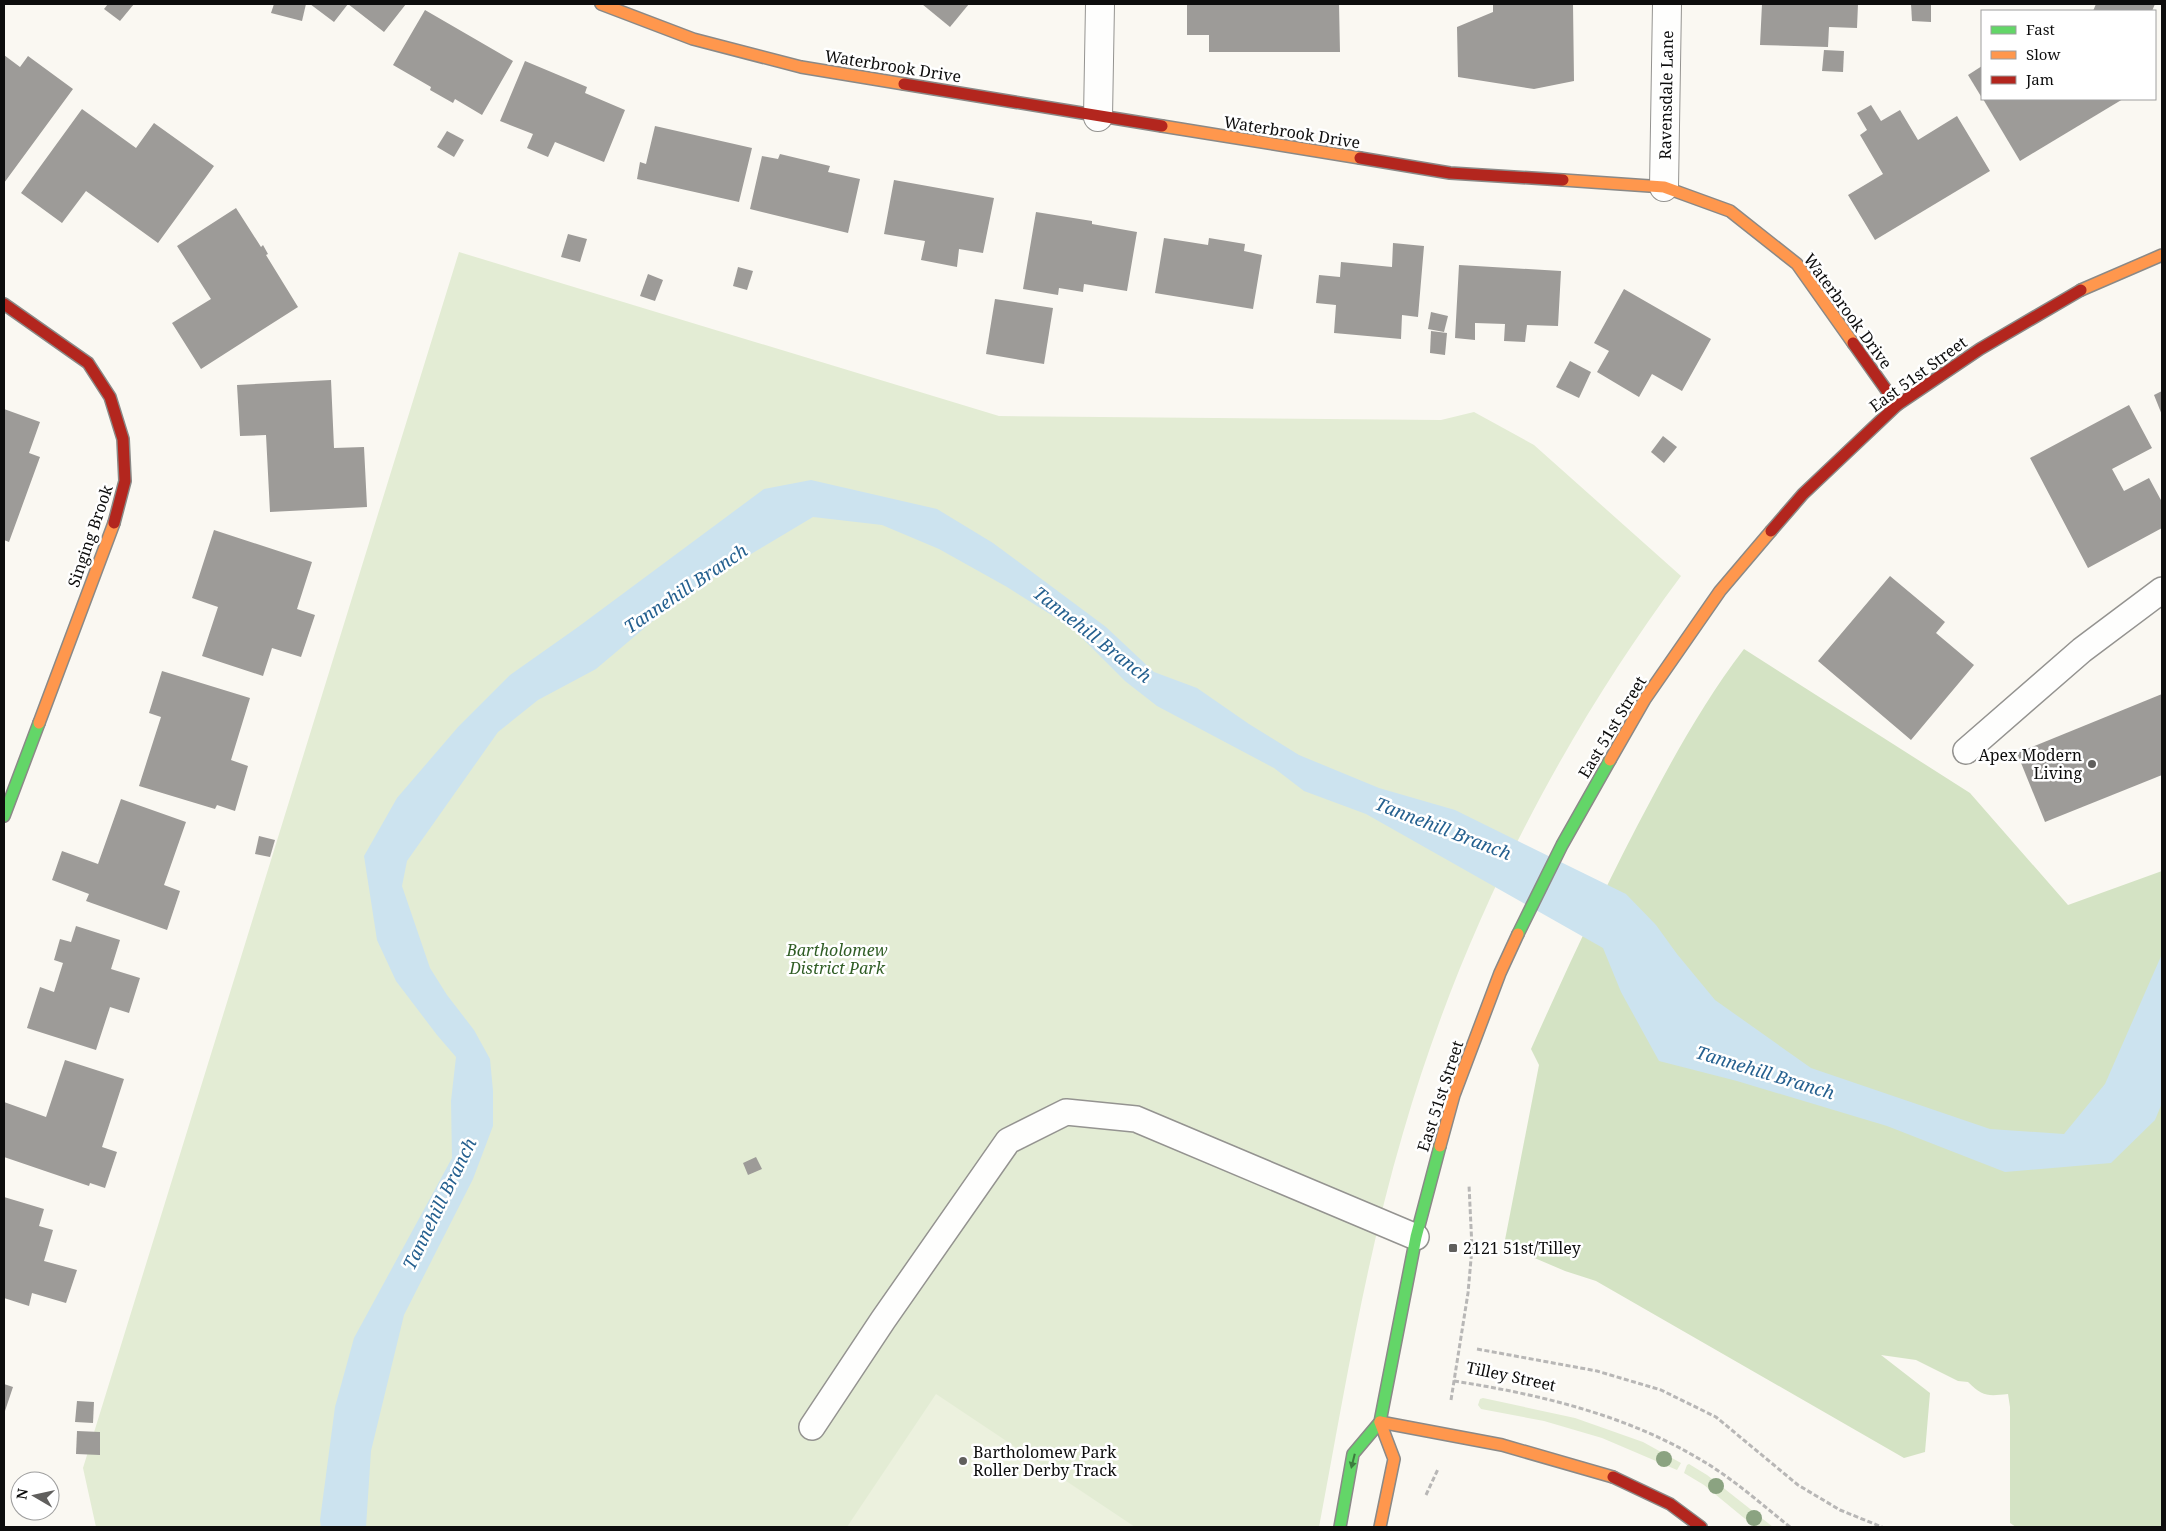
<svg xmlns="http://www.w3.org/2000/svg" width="2166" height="1531" font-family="'Noto Serif',serif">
  <rect width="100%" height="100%" fill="#faf8f2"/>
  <g fill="#e3ecd4">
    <path d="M459,252l540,164 442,4 33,-8 60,33 147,131c-124,167 -220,356 -278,557 -38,129 -59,262 -84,394h-1223l-13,-59z"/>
    <polygon points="1483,1398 1575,1418 1643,1442 1681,1463 1677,1470 1602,1438 1544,1421 1481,1409 1478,1405 1480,1399"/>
    <polygon points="1689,1464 1707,1475 1773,1527 1755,1527 1704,1485 1684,1473 1687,1465"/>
  </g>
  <path fill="#d4e3c4" d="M1744,649l226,144 98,112 94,-34v656h-146l-6,-4v-116l-2,-13c-20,2 -25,3 -40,-12l-10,-1 -42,-21 -35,-5 49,38 -5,59 -21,6 -308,-177 -31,-10 -61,-26 35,-180 -8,-16c38,-85 77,-169 121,-251 27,-51 56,-102 92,-149z"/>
  <polygon fill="#ecf1de" points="936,1394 1135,1527 847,1527"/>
  <polygon fill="#cce3ef" points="811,480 937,509 993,543 1106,627 1154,672 1197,688 1249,724 1299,755 1379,788 1455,810 1626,894 1656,925 1677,954 1715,1000 1811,1068 1990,1129 2064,1134 2105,1084 2162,954 2162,1103 2155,1120 2111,1163 2005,1172 1887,1126 1737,1081 1659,1061 1621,992 1603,948 1366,814 1304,791 1274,768 1157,706 1125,681 1072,628 1007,587 939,549 882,525 813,517 731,566 667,609 596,669 538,700 498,732 407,861 402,886 430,968 447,995 474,1030 490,1059 493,1091 493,1126 473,1179 404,1315 371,1451 366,1527 321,1527 320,1520 335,1407 354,1338 452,1158 451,1101 456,1057 437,1035 396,981 377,940 364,856 397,798 458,727 510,675 578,627 764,489"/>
  <g fill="#9d9b98">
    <polygon points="108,4 134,4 120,21 104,9"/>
    <polygon points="274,4 306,4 302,21 271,13"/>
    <polygon points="310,4 406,4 384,32 348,4 334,22"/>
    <polygon points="922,4 969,4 950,27"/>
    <polygon points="1187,4 1339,4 1340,52 1209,52 1209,35 1187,35"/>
    <polygon points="1493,4 1573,4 1574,81 1534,89 1458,77 1457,27 1493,12"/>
    <polygon points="1762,4 1858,4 1857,28 1829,27 1828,47 1760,45"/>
    <polygon points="1911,4 1931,4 1931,22 1912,21"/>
    <polygon points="2096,4 2155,4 2152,11 2093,11"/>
    <polygon points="425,10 513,61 482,115 455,99 453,103 430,90 431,87 393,65"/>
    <polygon points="1824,50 1844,51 1843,72 1822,71"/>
    <polygon points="4,55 20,67 28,56 73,89 4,183"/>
    <polygon points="525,61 587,87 585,93 625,110 604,162 555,142 548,157 527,148 533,134 500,121"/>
    <polygon points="1982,66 1982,98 1968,75"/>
    <polygon points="1983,99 2123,99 2020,161"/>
    <polygon points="1871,105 1881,121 1900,110 1918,140 1957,116 1990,171 1875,240 1848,195 1883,174 1860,135 1867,130 1857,113"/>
    <polygon points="82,109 136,148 154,123 214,166 158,243 86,191 62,223 21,193"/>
    <polygon points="655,126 752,148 739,202 637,179 640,162 646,164"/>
    <polygon points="447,131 464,140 454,157 437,147"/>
    <polygon points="780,154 830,166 828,172 860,179 848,233 750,209 762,156 778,159"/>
    <polygon points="894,180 994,198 983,253 959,249 957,267 921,260 925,241 884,234"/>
    <polygon points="236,208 261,247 263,245 268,254 266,255 298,307 201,369 172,323 211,299 177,246"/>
    <polygon points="1036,212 1092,221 1092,224 1137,232 1127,291 1084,284 1083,292 1059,288 1058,295 1023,289"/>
    <polygon points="568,234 587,239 580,262 561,257"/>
    <polygon points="1164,238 1208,245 1209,238 1245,244 1244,251 1262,255 1253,309 1155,293"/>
    <polygon points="1393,243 1424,246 1418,317 1402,315 1401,339 1334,333 1336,305 1316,303 1319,275 1340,277 1341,262 1392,267"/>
    <polygon points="1459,265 1561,271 1558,326 1527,325 1525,342 1504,341 1505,324 1475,323 1475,340 1455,338"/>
    <polygon points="738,267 753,271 747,290 733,286"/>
    <polygon points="648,274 663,280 655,301 640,296"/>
    <polygon points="1624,289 1711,339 1682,391 1652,374 1639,397 1597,372 1609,351 1594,343"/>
    <polygon points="995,299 1053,308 1044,364 986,354"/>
    <polygon points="1431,312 1448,316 1444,332 1428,329"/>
    <polygon points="1431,331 1447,333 1445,355 1430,353"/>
    <polygon points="1570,361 1591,372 1579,398 1556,387"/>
    <polygon points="331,380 334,448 364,447 367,507 270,512 266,435 240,436 237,385"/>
    <polygon points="2162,391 2162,415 2154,395"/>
    <polygon points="2129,405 2152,448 2112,469 2124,491 2149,478 2162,502 2162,528 2088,568 2030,458"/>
    <polygon points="4,409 40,422 29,453 40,457 9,542 4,540"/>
    <polygon points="1663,436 1677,447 1664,463 1651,452"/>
    <polygon points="214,530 312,562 297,609 315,615 301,657 272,648 263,676 202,656 218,607 192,598"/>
    <polygon points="1890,576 1945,622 1936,633 1974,665 1911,740 1818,661"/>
    <polygon points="162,671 250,698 231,760 248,766 235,811 217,805 215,809 139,786 161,717 149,713"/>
    <polygon points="2162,694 2162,775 2045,822 2017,753"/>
    <polygon points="121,799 186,822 164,885 180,891 167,930 86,901 89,894 52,880 62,851 98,864"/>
    <polygon points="259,836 275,840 270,857 255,854"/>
    <polygon points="76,926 120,940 111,969 140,978 129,1013 110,1007 96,1050 27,1028 40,987 54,992 63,963 54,960 60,939 71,942"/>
    <polygon points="65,1060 124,1079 102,1147 117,1152 105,1188 90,1183 89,1186 4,1157 4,1102 46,1117"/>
    <polygon points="756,1157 762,1169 748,1175 743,1163"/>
    <polygon points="4,1197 44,1209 39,1226 53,1230 44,1261 77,1270 66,1303 32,1293 29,1306 4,1298"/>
    <polygon points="4,1384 13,1387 4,1414"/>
    <polygon points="77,1401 94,1402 93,1423 75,1422"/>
    <polygon points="77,1431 100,1432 100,1455 76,1454"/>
  </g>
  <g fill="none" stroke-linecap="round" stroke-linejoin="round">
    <defs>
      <g id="lane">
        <polyline points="1966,751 2082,650 2162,590"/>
        <polyline points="812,1427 883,1320 1008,1141 1066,1112 1136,1119 1416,1237"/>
      </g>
      <g id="street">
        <polyline points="1098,117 1100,4"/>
        <polyline points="1664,187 1667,4"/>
      </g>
      <g id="fast">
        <polyline points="4,816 39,723"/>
        <polyline points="1518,934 1562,845 1610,760"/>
        <polyline points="1340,1527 1353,1454 1380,1422 1416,1237 1440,1146"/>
      </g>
      <g id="slow">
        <polyline points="601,4 693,39 801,67 904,84"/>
        <polyline points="1162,126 1360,158"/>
        <polyline points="1563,180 1664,187 1730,211 1797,264 1853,343"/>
        <polyline points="2081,290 2162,255"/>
        <polyline points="39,723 114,523"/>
        <polyline points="1610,760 1645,699 1720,591 1771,531"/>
        <polyline points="1440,1146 1454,1095 1500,973 1518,934"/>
        <polyline points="1380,1422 1502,1445 1613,1477"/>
        <polyline points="1380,1422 1394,1459 1380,1527"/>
      </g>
      <g id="jam">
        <polyline points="904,84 1162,126"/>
        <polyline points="1360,158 1450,173 1563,180"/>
        <polyline points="4,304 88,363 110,397 123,439 125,481 114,523"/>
        <polyline points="1853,343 1897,405"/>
        <polyline points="1771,531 1803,494 1897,405 1980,349 2081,290"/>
        <polyline points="1613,1477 1670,1504 1701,1527"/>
      </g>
    </defs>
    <use href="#lane" stroke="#949390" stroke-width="28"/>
    <use href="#street" stroke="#949390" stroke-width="30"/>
    <use href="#fast" stroke="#8a8987" stroke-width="14"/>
    <use href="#slow" stroke="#8a8987" stroke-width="14"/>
    <use href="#jam" stroke="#8a8987" stroke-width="14"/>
    <g stroke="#b8b7b6" stroke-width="3" stroke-dasharray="5 2.5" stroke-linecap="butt">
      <polyline points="1477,1349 1597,1371 1661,1390 1716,1417 1798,1485 1840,1510 1882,1527"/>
      <path d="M1454,1381c83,13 169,33 242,76 34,19 64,46 94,70"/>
      <polyline points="1451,1400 1468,1293 1472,1248 1469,1185"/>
      <polyline points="1426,1495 1438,1469"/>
    </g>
    <use href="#lane" stroke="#fefefd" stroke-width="25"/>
    <use href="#street" stroke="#fefefd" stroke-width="28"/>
    <use href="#fast" stroke="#63d668" stroke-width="11"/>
    <use href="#slow" stroke="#ff974d" stroke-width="11"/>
    <use href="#jam" stroke="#b3261e" stroke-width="11"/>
  </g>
  <g fill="#8ba381">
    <circle cx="1664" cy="1459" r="8"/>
    <circle cx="1716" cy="1486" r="8"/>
    <circle cx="1754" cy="1518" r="8"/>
  </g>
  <defs><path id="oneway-solid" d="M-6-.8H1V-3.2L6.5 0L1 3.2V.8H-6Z" transform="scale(1.25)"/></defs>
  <use fill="#3c7c3f" href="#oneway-solid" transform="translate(1353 1461) rotate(104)"/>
  <g fill="#605f5d" stroke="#fff" stroke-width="2">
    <circle cx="2092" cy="764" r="5"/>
    <rect x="1448" y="1243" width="10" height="10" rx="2.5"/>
    <circle cx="963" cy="1461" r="5"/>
  </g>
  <g text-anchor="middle" stroke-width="5" stroke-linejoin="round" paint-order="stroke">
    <g font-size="16" fill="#0d0d0d" stroke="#fff">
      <text transform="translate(893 66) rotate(9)" y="6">Waterbrook Drive</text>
      <text transform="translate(1666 95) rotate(-89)" y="6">Ravensdale Lane</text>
      <text transform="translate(1292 132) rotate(9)" y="6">Waterbrook Drive</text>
      <text transform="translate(1848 311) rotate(54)" y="6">Waterbrook Drive</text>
      <text transform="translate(1918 374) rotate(-36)" y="6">East 51st Street</text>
      <text transform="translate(90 536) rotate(-71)" y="6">Singing Brook</text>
      <text transform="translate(1612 727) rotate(-59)" y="6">East 51st Street</text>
      <text transform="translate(1440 1096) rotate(-72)" y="6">East 51st Street</text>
      <text transform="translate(1511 1376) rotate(12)" y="6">Tilley Street</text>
    </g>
    <g font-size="16" fill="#0d0d0d" stroke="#fff" text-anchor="start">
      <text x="2082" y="761" text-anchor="end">Apex Modern<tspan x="2082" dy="18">Living</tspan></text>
      <text x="1463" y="1254">2121 51st/Tilley</text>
      <text x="973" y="1458">Bartholomew Park<tspan x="973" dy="18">Roller Derby Track</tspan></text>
    </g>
    <g font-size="16" font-style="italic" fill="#305d25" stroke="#fff">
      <text x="837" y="956">Bartholomew<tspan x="837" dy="18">District Park</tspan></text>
    </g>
    <g font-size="18" font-style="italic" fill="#25608f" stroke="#fff">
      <text transform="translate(686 589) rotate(-34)" y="6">Tannehill Branch</text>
      <text transform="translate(1092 635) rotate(38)" y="6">Tannehill Branch</text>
      <text transform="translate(1443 829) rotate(21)" y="6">Tannehill Branch</text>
      <text transform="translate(1765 1073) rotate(17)" y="6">Tannehill Branch</text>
      <text transform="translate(440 1204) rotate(-64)" y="6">Tannehill Branch</text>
    </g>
  </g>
  <rect width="2166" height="1531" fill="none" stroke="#0d0d0d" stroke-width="10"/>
  <rect x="1981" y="10" width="175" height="90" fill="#ffffff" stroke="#9e9e9e"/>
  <rect x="1991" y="26" width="25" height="8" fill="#63d668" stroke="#9e9e9e"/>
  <text x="2026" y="35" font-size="15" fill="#0d0d0d">Fast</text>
  <rect x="1991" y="51" width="25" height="8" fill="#ff974d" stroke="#9e9e9e"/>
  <text x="2026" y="60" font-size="15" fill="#0d0d0d">Slow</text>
  <rect x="1991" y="76" width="25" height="8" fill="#b3261e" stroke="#9e9e9e"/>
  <text x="2026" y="85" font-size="15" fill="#0d0d0d">Jam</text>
  <g transform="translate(35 1496) rotate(279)"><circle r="24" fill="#ffffff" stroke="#9e9e9e"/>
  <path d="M0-4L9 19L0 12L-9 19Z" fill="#605f5d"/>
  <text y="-8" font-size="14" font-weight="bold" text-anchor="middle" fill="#0d0d0d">N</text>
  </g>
</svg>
